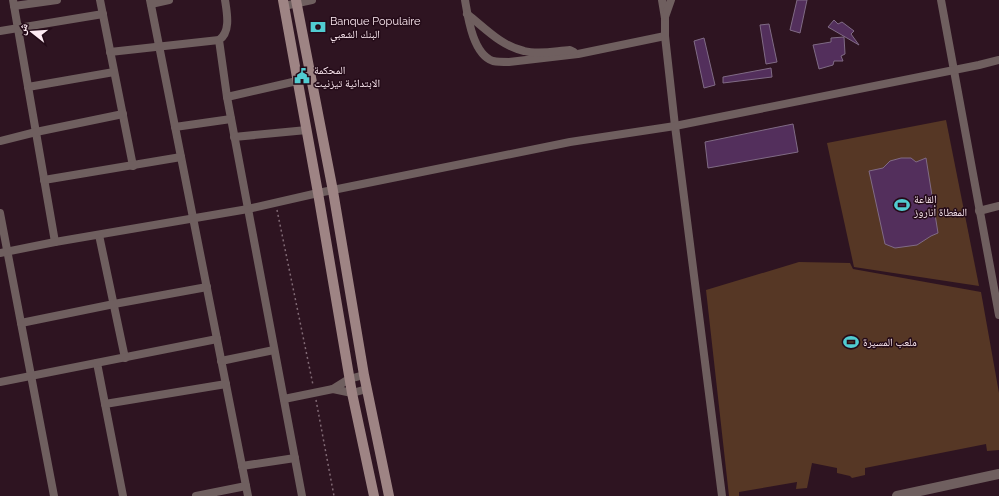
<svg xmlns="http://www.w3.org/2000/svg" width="999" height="496" font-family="Raleway,'Noto Naskh Arabic',sans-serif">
  <rect width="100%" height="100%" fill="#2e1421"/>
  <g fill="#563725">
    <polygon points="946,120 979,286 854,267 827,143"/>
    <polygon points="799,262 850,263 853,269 981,292 999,393 999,450 987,451 986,444 865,468 865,475 852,478 850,476 837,473 837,468 812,463 807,488 796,489 797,482 739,492 739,496 729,496 706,290"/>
  </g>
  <g fill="#532f5c" stroke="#806b85">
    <polygon points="797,0 807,0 800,33 790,30"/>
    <polygon points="834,20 838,24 842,22 854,31 851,34 859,45 828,27"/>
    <polygon points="769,24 777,62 766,64 760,25"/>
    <polygon points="844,37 845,54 841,56 843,61 834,61 833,65 819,69 813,45 831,42 831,38"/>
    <polygon points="704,38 715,85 704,88 694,41"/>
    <polygon points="771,68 772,77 723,83 723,77"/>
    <polygon points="793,124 798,152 708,168 705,142"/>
    <polygon points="901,158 911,158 916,162 926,158 938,233 931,236 917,245 895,248 885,244 869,171 883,168 890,161"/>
  </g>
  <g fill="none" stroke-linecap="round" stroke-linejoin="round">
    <g stroke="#816a75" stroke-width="1.5" stroke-dasharray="2 3" stroke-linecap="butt">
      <polyline points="277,210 313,385"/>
      <polyline points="316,400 334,496"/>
    </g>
    <g stroke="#6f5f5f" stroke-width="8">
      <polyline points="13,0 55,242"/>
      <polyline points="100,0 133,166"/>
      <polyline points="150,0 248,496"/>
      <path d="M225,0c2,13 6,32 -6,40l8,57 75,399"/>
      <path d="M465,0c3,18 8,54 28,61 5,1 11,1 16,1l69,-8 87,-18"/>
      <polyline points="662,0 665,18 665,36 675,126 722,496"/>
      <polyline points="941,0 999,315"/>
      <polyline points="151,4 169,0"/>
      <polyline points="14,6 57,0"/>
      <polyline points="284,6 312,0"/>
      <path d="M467,14c18,14 34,32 57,37 15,4 31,0 46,-1l4,2"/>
      <polyline points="665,17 671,0"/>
      <polyline points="0,31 103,14"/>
      <polyline points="110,52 219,40"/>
      <polyline points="28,87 114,72"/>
      <polyline points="227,97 297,81"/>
      <polyline points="175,127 231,119"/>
      <polyline points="234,137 307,130"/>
      <polyline points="0,141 36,132 123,114"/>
      <polyline points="44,180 181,157"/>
      <polyline points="979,211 999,206"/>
      <polyline points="0,213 54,496"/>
      <polyline points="99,235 125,358"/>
      <polyline points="0,253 55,242 248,209 318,193 570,142 675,126 979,65 999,60"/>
      <polyline points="21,323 114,304 207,287"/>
      <polyline points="221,361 274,350"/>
      <polyline points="97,363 123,496"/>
      <polyline points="0,382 217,339"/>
      <polyline points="333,389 352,393 367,389"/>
      <polyline points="284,399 333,389 349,379 364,375"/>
      <polyline points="105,404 226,384"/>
      <polyline points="242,466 295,458"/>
      <polyline points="196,496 246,486"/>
    </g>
    <polyline stroke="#6f5f5f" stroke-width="10" points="897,496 999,474"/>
    <g stroke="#9e8484" stroke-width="10">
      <polyline points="283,0 318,193 352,393 374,496"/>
      <polyline points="296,0 333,191 364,375 389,496"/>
    </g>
  </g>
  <defs>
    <symbol id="bank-bare" viewBox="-9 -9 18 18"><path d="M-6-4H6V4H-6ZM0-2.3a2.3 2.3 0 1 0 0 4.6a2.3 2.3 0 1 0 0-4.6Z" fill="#51ccd1" stroke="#240b18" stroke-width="2.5" paint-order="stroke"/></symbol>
    <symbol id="civic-bare" viewBox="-9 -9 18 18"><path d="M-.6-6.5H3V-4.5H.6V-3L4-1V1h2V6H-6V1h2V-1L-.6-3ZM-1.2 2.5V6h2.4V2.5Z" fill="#51ccd1" stroke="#240b18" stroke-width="2.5" paint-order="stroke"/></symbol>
    <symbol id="stadium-bare" viewBox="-9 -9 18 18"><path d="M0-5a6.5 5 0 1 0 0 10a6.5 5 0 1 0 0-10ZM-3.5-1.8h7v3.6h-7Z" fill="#51ccd1" stroke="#240b18" stroke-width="2.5" paint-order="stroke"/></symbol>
  </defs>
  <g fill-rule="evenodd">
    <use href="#bank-bare" x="307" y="16" width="22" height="22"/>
    <use href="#civic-bare" x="291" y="65" width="22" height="22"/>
    <use href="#stadium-bare" x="891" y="194" width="22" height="22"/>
    <use href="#stadium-bare" x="840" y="331" width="22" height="22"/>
  </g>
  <g text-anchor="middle" stroke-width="3" stroke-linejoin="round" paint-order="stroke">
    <g font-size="11" fill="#feebf3" stroke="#240b18" text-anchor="start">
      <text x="330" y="25">Banque Populaire<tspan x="330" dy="13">البنك الشعبي</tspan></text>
      <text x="314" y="74">المحكمة<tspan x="314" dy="13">الابتدائية تيزنيت</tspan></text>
      <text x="914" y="203">القاعة<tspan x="914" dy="13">المغطاة أناروز</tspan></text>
      <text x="863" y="346">ملعب المسيرة</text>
    </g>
  </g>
  <g transform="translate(32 32) rotate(287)" stroke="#240b18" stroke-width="3" paint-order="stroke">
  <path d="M0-3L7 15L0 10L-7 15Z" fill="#feebf3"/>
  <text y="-6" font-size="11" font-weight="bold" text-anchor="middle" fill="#feebf3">ش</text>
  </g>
</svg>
